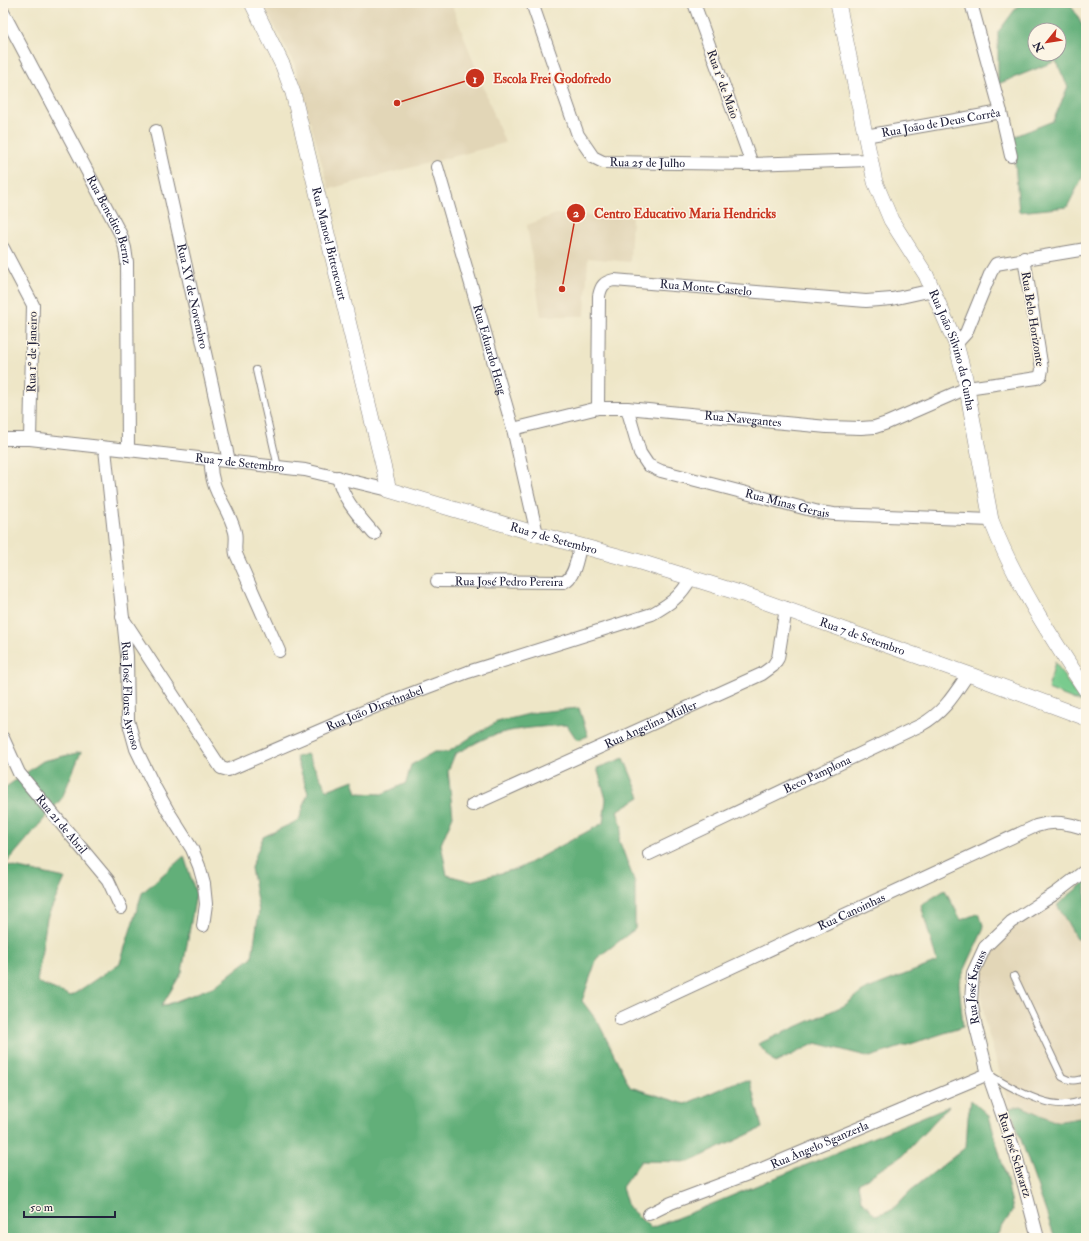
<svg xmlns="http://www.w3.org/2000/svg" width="1089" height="1241" font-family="'IM FELL Double Pica',serif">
  <rect width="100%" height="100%" fill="#fcf5e5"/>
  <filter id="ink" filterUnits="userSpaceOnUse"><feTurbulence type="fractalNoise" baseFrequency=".025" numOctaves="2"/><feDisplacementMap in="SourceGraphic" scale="8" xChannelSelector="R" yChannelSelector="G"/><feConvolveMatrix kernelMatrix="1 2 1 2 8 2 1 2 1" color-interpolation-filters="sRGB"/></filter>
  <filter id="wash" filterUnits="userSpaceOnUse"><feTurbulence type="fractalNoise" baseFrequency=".012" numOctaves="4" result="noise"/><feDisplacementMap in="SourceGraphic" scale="16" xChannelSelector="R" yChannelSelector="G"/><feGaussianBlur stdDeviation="0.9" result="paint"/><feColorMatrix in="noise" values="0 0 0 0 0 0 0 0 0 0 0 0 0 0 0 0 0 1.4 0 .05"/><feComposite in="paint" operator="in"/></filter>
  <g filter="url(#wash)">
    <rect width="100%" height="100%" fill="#eee6c7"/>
    <g fill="#e2d6b7">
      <polygon points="262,3 451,3 505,143 329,189 294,63"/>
      <polygon points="556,214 632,217 630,262 588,258 585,316 541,316 527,225"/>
      <polygon points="1057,905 1077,939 1086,940 1086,1117 1056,1122 1021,1106 1010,1108 986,1026 982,1000 981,976 990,947 1016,923"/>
    </g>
    <polygon fill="#79cb8e" stroke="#4e7664" points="1055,662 1080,702 1048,689"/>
    <g fill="#62af79" stroke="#42685a" fill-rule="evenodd">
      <path d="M1020,3h50l16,29v139l-19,36 -48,5 -6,-75 40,-16 15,-34 -12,-26 -58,23v-52zM1035,30h24v24h-24z"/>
      <path d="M579,708l9,28 -11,4 -10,-15c-25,2 -58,3 -81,13 -11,5 -21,11 -31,16l-7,17 5,45 -12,28 6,31 23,6 50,-13 83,-45 3,-24 -9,-31 27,-10 16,39 -23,14 5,16 -3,13 16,43v46l-38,29 -15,43 16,21 32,65 55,17 51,-22 14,-1 12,47 -73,34 -48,-1 -19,26 6,20 23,21 44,-17 254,-105 -46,49 -45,29 3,15 14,16 17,-5 18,-19 56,-44 2,-30 3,-17 18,16 18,65 6,29 -16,25 -16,3h-978v-449l40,-28 38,-9 -19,46 -57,67 60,13 -18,40 -10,64 34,14 49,-33 22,-70 42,-37 12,38 -14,78 -21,35 54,-21 37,-29 7,-46 -8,-43 12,-31 36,-17 9,-27 -12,-36 11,-3 20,36 26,-10 4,13 25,1 24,-11 5,-18 23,-13h14l25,-16 24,-14 40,-10z"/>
      <polygon points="1086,881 1086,940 1077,939 1057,905"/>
      <polygon points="945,890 961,920 979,913 984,928 959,982 963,1027 870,1057 816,1043 775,1063 758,1044 845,1005 865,990 937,962 921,905"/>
      <polygon points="1021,1106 1056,1122 1086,1117 1086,1238 1055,1238 1010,1108"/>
    </g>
  </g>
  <g filter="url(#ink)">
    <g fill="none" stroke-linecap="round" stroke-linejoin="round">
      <defs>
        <g id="service">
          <polyline points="256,370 278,467"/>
          <path d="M1014,976l48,101c9,5 14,4 24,1"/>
          <path d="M990,1075c18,11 53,31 75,29 7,0 14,-3 21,-4"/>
        </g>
        <g id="minor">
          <path id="s1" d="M532,3l46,132 15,22 10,5 149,2 117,-4"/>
          <polyline points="694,3 752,164"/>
          <path id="s2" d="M3,12l118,223 4,13 2,14 1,188"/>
          <polyline points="1001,112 1011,156"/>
          <path id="s3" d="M156,131l73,330"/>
          <path id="s4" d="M865,136l136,-24 -30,-109"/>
          <path id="s5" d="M437,167l76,262 24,105"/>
          <polyline points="3,248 33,305 30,439"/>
          <polyline points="956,344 966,333 991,272 996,264 1086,249"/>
          <path id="s6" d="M598,408l1,-112c2,-10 5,-14 15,-16l252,21 26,-2 41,-9"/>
          <path id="s7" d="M627,408l13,45 8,12 13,6 158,41 15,2 157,6"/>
          <path id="s8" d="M513,429l85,-21h29l200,19 34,1 14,-1 12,-4 80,-35 70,-10 4,-3 1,-6 -18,-111"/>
          <path id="s9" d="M3,439h27l275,31 84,20"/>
          <path id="s10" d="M105,449l22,207 1,64 8,29 18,37 14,25 24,38 7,17 5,18 2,20 -3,22"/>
          <path d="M211,459c-2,33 17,45 24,73 2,7 -1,15 1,22l43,97"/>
          <path d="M338,477c5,23 21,39 36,57"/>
          <path id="s11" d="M437,581l127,1c11,-5 13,-24 16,-35"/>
          <path id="s12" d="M122,617l99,151 7,2 142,-61 98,-37 184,-58c19,-11 28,-17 39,-36"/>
          <path id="s13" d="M3,738l16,35 89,107 13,28"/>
          <path id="s14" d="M472,805l290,-131 11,-8 5,-8 8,-50"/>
          <path id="s15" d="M649,854l272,-129c23,-13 33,-30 47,-51"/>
          <path id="s16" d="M620,1019l416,-193c18,-6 32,-3 50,3"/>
          <path id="s17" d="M649,1214l22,-11 93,-35 224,-94"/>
          <path id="s18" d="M1038,1238l-22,-83 -28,-81 -12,-47 -5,-26 2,-28 12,-26 26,-25 45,-29 30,-23"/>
        </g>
        <g id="tertiary">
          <path id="s19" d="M252,3l31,63 10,27 96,397 148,44 103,28 106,33 222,79 118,44"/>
          <path id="s20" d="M838,3l37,179 16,38 35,55 30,69 9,34 26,142c23,60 60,117 95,170"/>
        </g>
      </defs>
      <use href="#service" stroke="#888481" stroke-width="8"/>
      <use href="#minor" stroke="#888481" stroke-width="14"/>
      <use href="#tertiary" stroke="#888481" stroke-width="16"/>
      <use href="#service" stroke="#fff" stroke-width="6"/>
      <use href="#minor" stroke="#fff" stroke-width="12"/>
      <use href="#tertiary" stroke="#fff" stroke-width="15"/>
    </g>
  </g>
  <g text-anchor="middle" stroke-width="3" stroke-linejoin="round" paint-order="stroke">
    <g font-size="12" fill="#22223b" stroke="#fcf5e5">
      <text transform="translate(723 84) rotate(70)" y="4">Rua 1º de Maio</text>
      <text dy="4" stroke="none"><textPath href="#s4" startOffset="77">Rua João de Deus Corrêa</textPath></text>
      <text dy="4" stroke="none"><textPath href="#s1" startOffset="222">Rua 25 de Julho</textPath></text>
      <text dy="4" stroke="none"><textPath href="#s2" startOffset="234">Rua Benedito Bernz</textPath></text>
      <text dy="4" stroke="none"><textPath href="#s19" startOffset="254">Rua Manoel Bittencourt</textPath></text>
      <text dy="4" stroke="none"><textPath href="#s6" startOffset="228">Rua Monte Castelo</textPath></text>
      <text dy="4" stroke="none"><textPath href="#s3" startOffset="169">Rua XV de Novembro</textPath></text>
      <text transform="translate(1033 319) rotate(81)" y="4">Rua Belo Horizonte</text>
      <text dy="4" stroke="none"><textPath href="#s5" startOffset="190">Rua Eduardo Heng</textPath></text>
      <text dy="4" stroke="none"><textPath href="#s20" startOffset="369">Rua João Silvino da Cunha</textPath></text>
      <text transform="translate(32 352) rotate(-89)" y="4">Rua 1º de Janeiro</text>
      <text dy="4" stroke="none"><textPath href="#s8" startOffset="233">Rua Navegantes</textPath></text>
      <text dy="4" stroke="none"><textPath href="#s9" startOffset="238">Rua 7 de Setembro</textPath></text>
      <text dy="4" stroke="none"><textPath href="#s7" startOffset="206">Rua Minas Gerais</textPath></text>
      <text dy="4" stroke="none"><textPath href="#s19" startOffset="679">Rua 7 de Setembro</textPath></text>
      <text dy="4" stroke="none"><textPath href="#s11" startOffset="72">Rua José Pedro Pereira</textPath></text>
      <text dy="4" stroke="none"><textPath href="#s19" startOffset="1003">Rua 7 de Setembro</textPath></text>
      <text dy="4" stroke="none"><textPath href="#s10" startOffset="248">Rua José Flores Ayroso</textPath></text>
      <text dy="4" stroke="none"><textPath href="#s12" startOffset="347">Rua João Dirschnabel</textPath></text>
      <text dy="4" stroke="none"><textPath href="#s14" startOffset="196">Rua Angelina Müller</textPath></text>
      <text dy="4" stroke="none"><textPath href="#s15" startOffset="186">Beco Pamplona</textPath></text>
      <text dy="4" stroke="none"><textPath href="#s13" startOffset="105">Rua 21 de Abril</textPath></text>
      <text dy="4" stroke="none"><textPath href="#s16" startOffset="255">Rua Canoinhas</textPath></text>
      <text dy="4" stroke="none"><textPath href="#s18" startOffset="261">Rua José Krauss</textPath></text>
      <text dy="4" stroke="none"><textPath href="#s17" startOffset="184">Rua Ângelo Sganzerla</textPath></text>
      <text transform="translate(1015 1155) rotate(73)" y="4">Rua José Schwartz</text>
    </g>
  </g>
  <path fill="none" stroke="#c8321e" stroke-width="1.5" d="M397 103L475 78M562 289L576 213"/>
  <g fill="#c8321e" stroke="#fcf5e5" stroke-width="1.5">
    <circle cx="397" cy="103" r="4"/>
    <circle cx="562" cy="289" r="4"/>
    <circle cx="475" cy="78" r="10"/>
    <circle cx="576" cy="213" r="10"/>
  </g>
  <g font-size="12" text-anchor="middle" font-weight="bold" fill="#fff">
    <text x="475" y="83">1</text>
    <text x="576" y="217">2</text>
  </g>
  <g font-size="13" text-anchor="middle" font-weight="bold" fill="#c8321e" stroke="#fcf5e5" stroke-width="3" stroke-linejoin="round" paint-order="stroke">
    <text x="552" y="83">Escola Frei Godofredo</text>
    <text x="685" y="218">Centro Educativo Maria Hendricks</text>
  </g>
  <rect width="1089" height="1241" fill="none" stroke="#fcf5e5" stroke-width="16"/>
  <g transform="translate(1047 42) rotate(240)"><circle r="19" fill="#fcf5e5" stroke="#a5a1a1"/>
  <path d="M0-3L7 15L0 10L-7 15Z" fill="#c8321e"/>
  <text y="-6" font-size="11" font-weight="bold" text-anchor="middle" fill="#22223b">N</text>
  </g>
  <path d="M24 1211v6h91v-6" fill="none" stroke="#22223b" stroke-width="2"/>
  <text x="30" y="1211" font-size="12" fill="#22223b" stroke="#fcf5e5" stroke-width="3" paint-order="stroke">50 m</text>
</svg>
